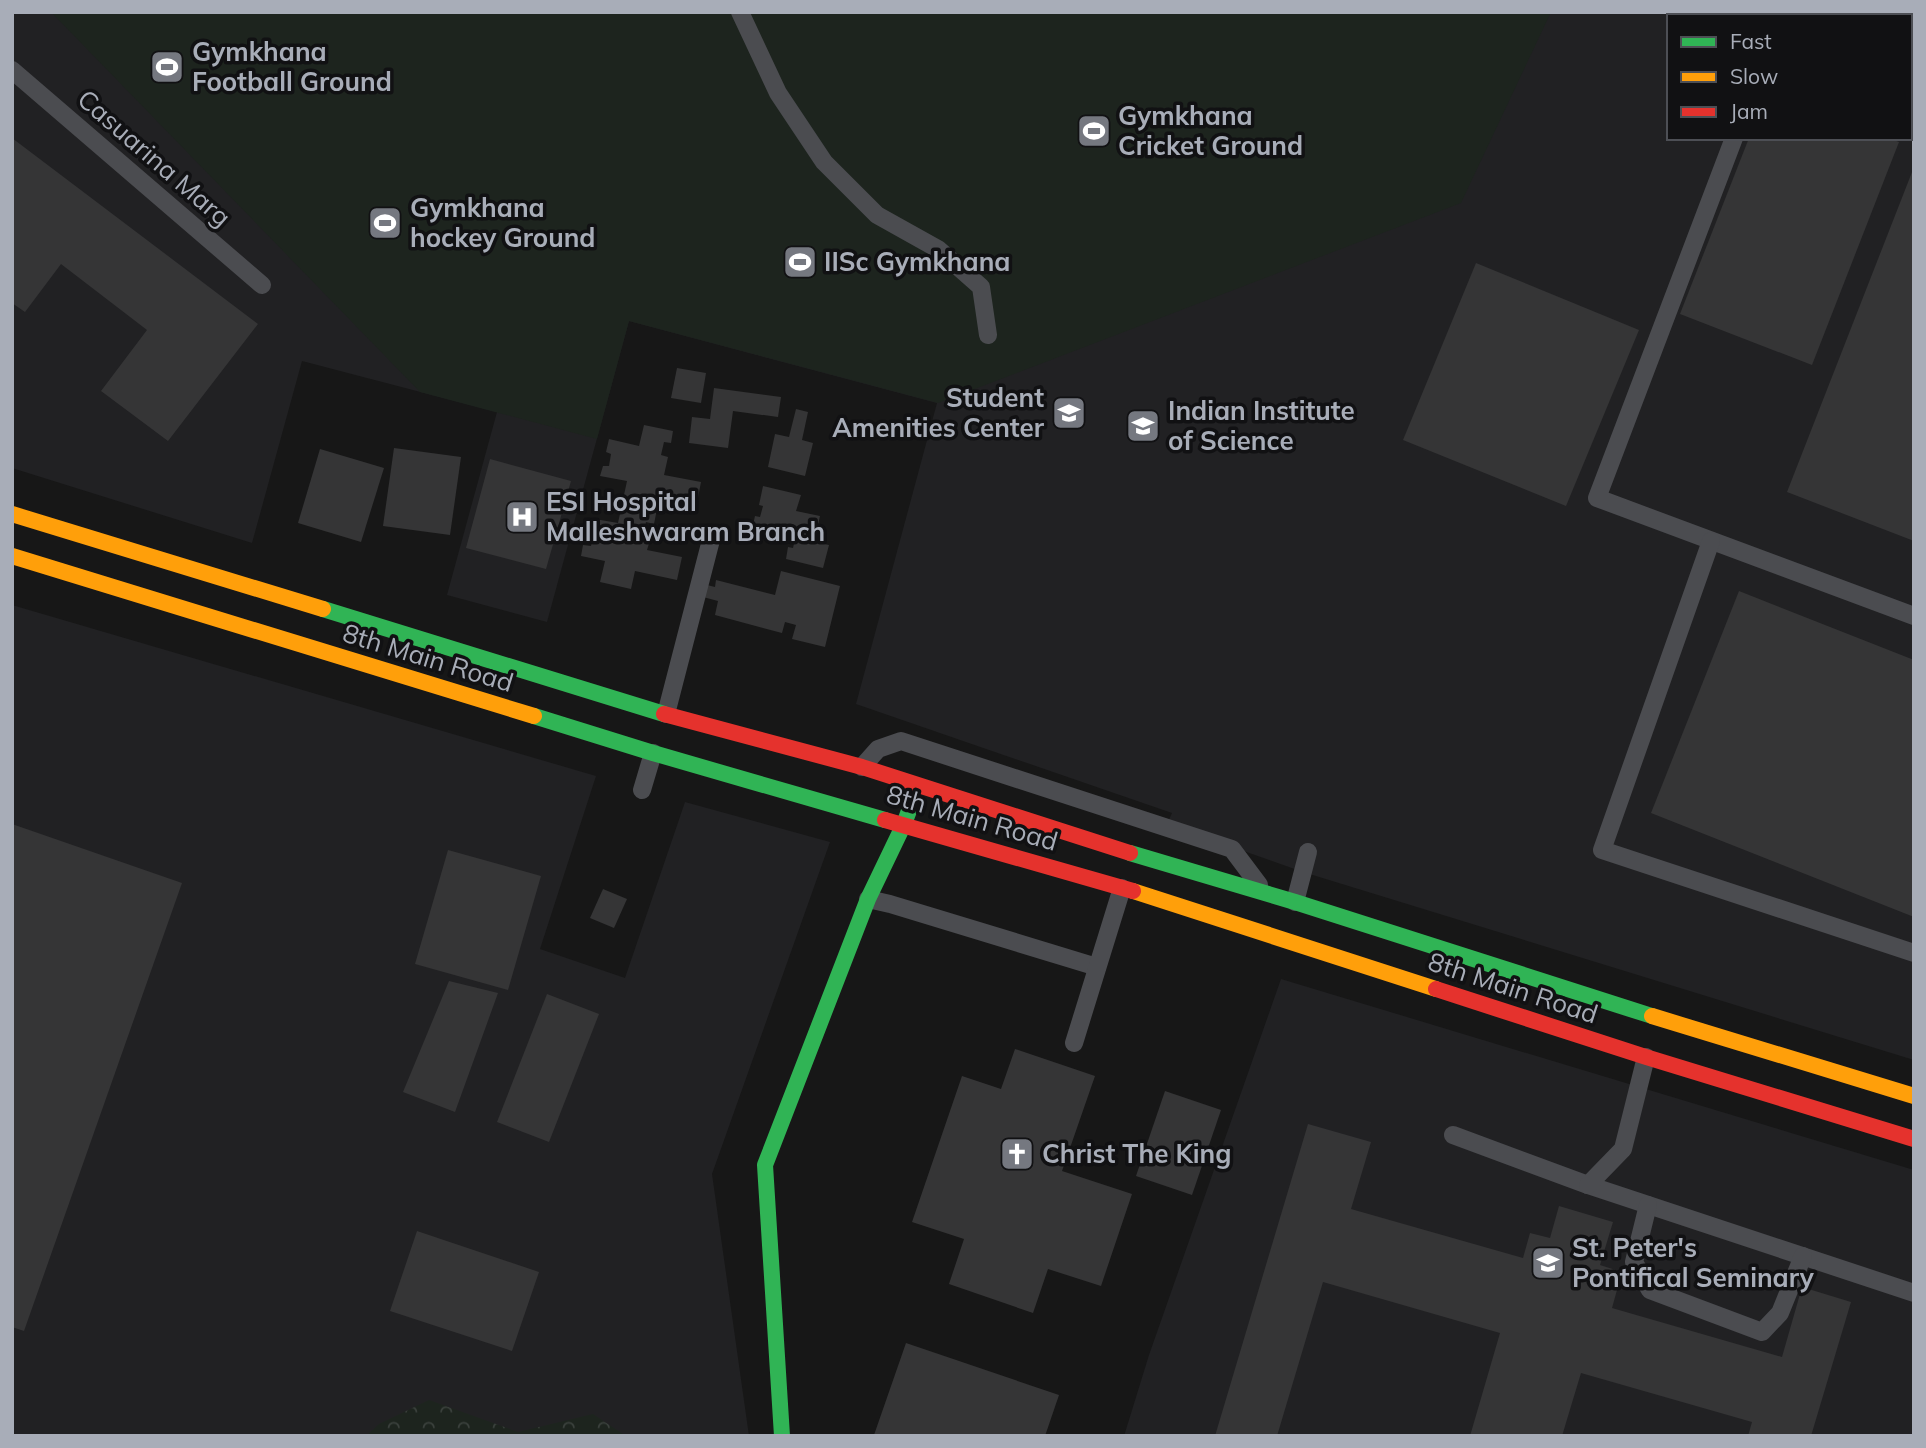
<svg xmlns="http://www.w3.org/2000/svg" width="1926" height="1448" font-family="Mulish,sans-serif">
  <defs>
    <pattern id="forest-crowns" width="20" height="18" patternUnits="userSpaceOnUse" patternTransform="scale(1.75)"><rect width="20" height="18" fill="#1d241e"/><path d="M2 6a3 3 0 1 1 6 0M12 15a3 3 0 1 1 6 0" fill="none" stroke="#3b413d"/></pattern>
  </defs>
  <rect width="100%" height="100%" fill="#171717"/>
  <g fill="#212123" fill-rule="evenodd">
    <path d="M12,12h1902v1048l-611,-188 -136,-48 5,-11 -316,-109 81,-301 -308,-82 -82,301 -100,-27 50,-183 -195,-51 -50,182 -240,-75zM1669,16h241v122h-241z"/>
    <polygon points="12,605 596,776 540,949 625,978 685,802 830,842 712,1174 749,1436 12,1436"/>
    <polygon points="1281,979 1914,1170 1914,1436 1124,1436 1149,1355"/>
  </g>
  <polygon fill="#1d241e" points="51,12 1551,12 1461,203 938,403 629,321 597,439 420,392"/>
  <polygon fill="url(#forest-crowns)" points="429,1400 518,1432 593,1414 626,1436 366,1436 379,1424"/>
  <g fill="#353536">
    <polygon points="1784,12 1914,12 1914,62 1910,61 1910,16 1793,16"/>
    <polygon points="12,138 258,324 168,441 101,391 147,330 61,264 25,312 12,303"/>
    <polygon points="1749,138 1889,138 1899,142 1812,365 1680,314"/>
    <polygon points="1914,167 1914,541 1787,492"/>
    <polygon points="1476,263 1639,330 1566,506 1403,440"/>
    <polygon points="677,368 706,373 701,403 671,398"/>
    <polygon points="714,388 781,397 778,417 733,411 728,448 689,443 692,417 710,419"/>
    <polygon points="796,409 808,412 802,440 813,443 805,476 768,467 775,434 789,437"/>
    <polygon points="644,425 673,431 671,443 664,442 661,455 668,457 664,475 701,482 697,503 660,496 659,501 655,500 653,508 657,509 654,524 646,522 643,536 651,537 647,550 682,557 677,580 635,571 631,589 600,582 605,561 581,556 583,545 591,546 594,532 586,531 589,518 618,523 627,481 600,476 603,466 609,466 611,454 606,452 609,439 639,446"/>
    <polygon points="394,448 461,457 450,535 383,526"/>
    <polygon points="320,449 384,468 361,542 298,523"/>
    <polygon points="490,459 571,481 546,569 466,548"/>
    <polygon points="763,486 801,495 796,511 820,516 814,542 829,545 823,568 786,559 788,547 793,548 795,539 752,529 755,516 760,517 763,506 759,505"/>
    <polygon points="781,571 840,586 825,647 792,639 796,625 785,622 782,633 715,615 718,601 703,597 707,585 715,587 716,580 775,595"/>
    <polygon points="1739,591 1914,660 1914,917 1651,813"/>
    <polygon points="12,824 182,883 24,1331 12,1327"/>
    <polygon points="448,850 541,876 508,990 415,964"/>
    <polygon points="603,889 627,899 614,928 590,918"/>
    <polygon points="449,981 498,993 455,1112 403,1092"/>
    <polygon points="547,994 599,1014 549,1142 497,1122"/>
    <polygon points="1015,1049 1095,1076 1062,1171 1132,1194 1101,1286 1048,1269 1033,1313 949,1284 964,1239 912,1222 962,1076 1001,1089"/>
    <polygon points="1165,1091 1221,1110 1192,1195 1136,1176"/>
    <polygon points="1308,1124 1371,1142 1351,1209 1523,1258 1530,1233 1550,1238 1559,1206 1613,1222 1600,1265 1622,1272 1612,1308 1782,1357 1802,1287 1851,1302 1811,1436 1748,1436 1752,1422 1581,1373 1562,1436 1470,1436 1500,1333 1323,1282 1277,1436 1215,1436"/>
    <polygon points="417,1231 539,1272 512,1351 390,1311"/>
    <polygon points="906,1343 1059,1395 1045,1436 874,1435"/>
  </g>
  <g fill="none" stroke-linecap="round" stroke-linejoin="round">
    <g stroke="#4b4c50" stroke-width="18">
      <polyline points="740,12 778,93 824,162 877,215 938,249 981,287 988,335"/>
      <polyline points="12,70 262,285"/>
      <polyline points="1734,138 1597,498 1914,616"/>
      <polyline points="1711,541 1602,850 1914,953"/>
      <polyline points="666,714 711,540"/>
      <polyline points="862,767 878,749 901,741 1232,849 1259,885"/>
      <polyline points="642,790 653,753"/>
      <polyline points="868,899 890,904 1097,967"/>
      <polyline points="1295,902 1308,852"/>
      <polyline points="1074,1043 1122,888"/>
      <polyline points="1453,1135 1588,1185 1914,1293"/>
      <polyline points="1588,1185 1623,1149 1646,1057"/>
      <polyline points="1648,1205 1634,1262 1650,1290 1762,1332 1780,1313 1803,1256"/>
    </g>
    <g stroke="#30b455" stroke-width="16">
      <polyline points="323,609 664,714"/>
      <polyline points="534,716 653,753 885,820"/>
      <polyline points="1130,853 1295,902 1652,1016"/>
      <polyline points="782,1436 765,1165 868,899 904,824 913,800"/>
    </g>
    <g stroke="#ff9f0a" stroke-width="16">
      <polyline points="12,514 323,609"/>
      <polyline points="12,556 534,716"/>
      <polyline points="1133,891 1436,989"/>
      <polyline points="1652,1016 1914,1096"/>
    </g>
    <g stroke="#e5322d" stroke-width="16">
      <polyline points="664,714 862,767 1130,853"/>
      <polyline points="885,820 1133,891"/>
      <polyline points="1436,989 1646,1057 1914,1139"/>
    </g>
  </g>
  <defs>
    <symbol id="stadium-square" viewBox="-11 -11 22 22"><rect x="-9" y="-9" width="18" height="18" rx="4" fill="#757880" stroke="#111113"/><path d="M0-5a6.5 5 0 1 0 0 10a6.5 5 0 1 0 0-10ZM-3.5-1.8h7v3.6h-7Z" fill="#fff"/></symbol>
    <symbol id="university-square" viewBox="-11 -11 22 22"><rect x="-9" y="-9" width="18" height="18" rx="4" fill="#757880" stroke="#111113"/><path d="M0-5L7-2L0 1L-7-2ZM-4 1L0 2.5L4 1V4Q0 6-4 4Z" fill="#fff"/></symbol>
    <symbol id="hospital-square" viewBox="-11 -11 22 22"><rect x="-9" y="-9" width="18" height="18" rx="4" fill="#757880" stroke="#111113"/><path d="M-5-5h3v3.5h4V-5h3V5h-3V1.5h-4V5h-3Z" fill="#fff"/></symbol>
    <symbol id="church-square" viewBox="-11 -11 22 22"><rect x="-9" y="-9" width="18" height="18" rx="4" fill="#757880" stroke="#111113"/><path d="M-1.2-6h2.4v3.5h3.3v2.4h-3.3V6h-2.4V-.1h-3.3v-2.4h3.3Z" fill="#fff"/></symbol>
  </defs>
  <g fill-rule="evenodd">
    <use href="#stadium-square" x="148" y="48" width="38" height="38"/>
    <use href="#stadium-square" x="1075" y="112" width="38" height="38"/>
    <use href="#stadium-square" x="366" y="204" width="38" height="38"/>
    <use href="#stadium-square" x="781" y="243" width="38" height="38"/>
    <use href="#university-square" x="1050" y="394" width="38" height="38"/>
    <use href="#university-square" x="1124" y="407" width="38" height="38"/>
    <use href="#hospital-square" x="503" y="498" width="38" height="38"/>
    <use href="#church-square" x="998" y="1135" width="38" height="38"/>
    <use href="#university-square" x="1529" y="1244" width="38" height="38"/>
  </g>
  <g text-anchor="middle" stroke-width="7" stroke-linejoin="round" paint-order="stroke">
    <g font-size="26" font-weight="bold" fill="#a8adb8" stroke="#111113" text-anchor="start">
      <text x="192" y="61">Gymkhana<tspan x="192" dy="30">Football Ground</tspan></text>
      <text x="1118" y="125">Gymkhana<tspan x="1118" dy="30">Cricket Ground</tspan></text>
      <text x="410" y="217">Gymkhana<tspan x="410" dy="30">hockey Ground</tspan></text>
      <text x="824" y="271">IISc Gymkhana</text>
      <text x="1044" y="407" text-anchor="end">Student<tspan x="1044" dy="30">Amenities Center</tspan></text>
      <text x="1168" y="420">Indian Institute<tspan x="1168" dy="30">of Science</tspan></text>
      <text x="546" y="511">ESI Hospital<tspan x="546" dy="30">Malleshwaram Branch</tspan></text>
      <text x="1042" y="1163">Christ The King</text>
      <text x="1572" y="1257">St. Peter's<tspan x="1572" dy="30">Pontifical Seminary</tspan></text>
    </g>
    <g font-size="26" fill="#a8adb8" stroke="#111113">
      <text transform="translate(154 158) rotate(41)" y="9">Casuarina Marg</text>
      <text transform="translate(428 658) rotate(17)" y="9">8th Main Road</text>
      <text transform="translate(972 818) rotate(16)" y="9">8th Main Road</text>
      <text transform="translate(1513 988) rotate(18)" y="9">8th Main Road</text>
    </g>
  </g>
  <rect width="1926" height="1448" fill="none" stroke="#a8adb8" stroke-width="28"/>
  <rect x="1667" y="14" width="245" height="126" fill="#111113" stroke="#4d4f55" stroke-width="2"/>
  <rect x="1681" y="37" width="35" height="10" fill="#30b455" stroke="#4d4f55" stroke-width="2"/>
  <text x="1730" y="49" font-size="21" fill="#a8adb8">Fast</text>
  <rect x="1681" y="72" width="35" height="10" fill="#ff9f0a" stroke="#4d4f55" stroke-width="2"/>
  <text x="1730" y="84" font-size="21" fill="#a8adb8">Slow</text>
  <rect x="1681" y="107" width="35" height="10" fill="#e5322d" stroke="#4d4f55" stroke-width="2"/>
  <text x="1730" y="119" font-size="21" fill="#a8adb8">Jam</text>
</svg>
